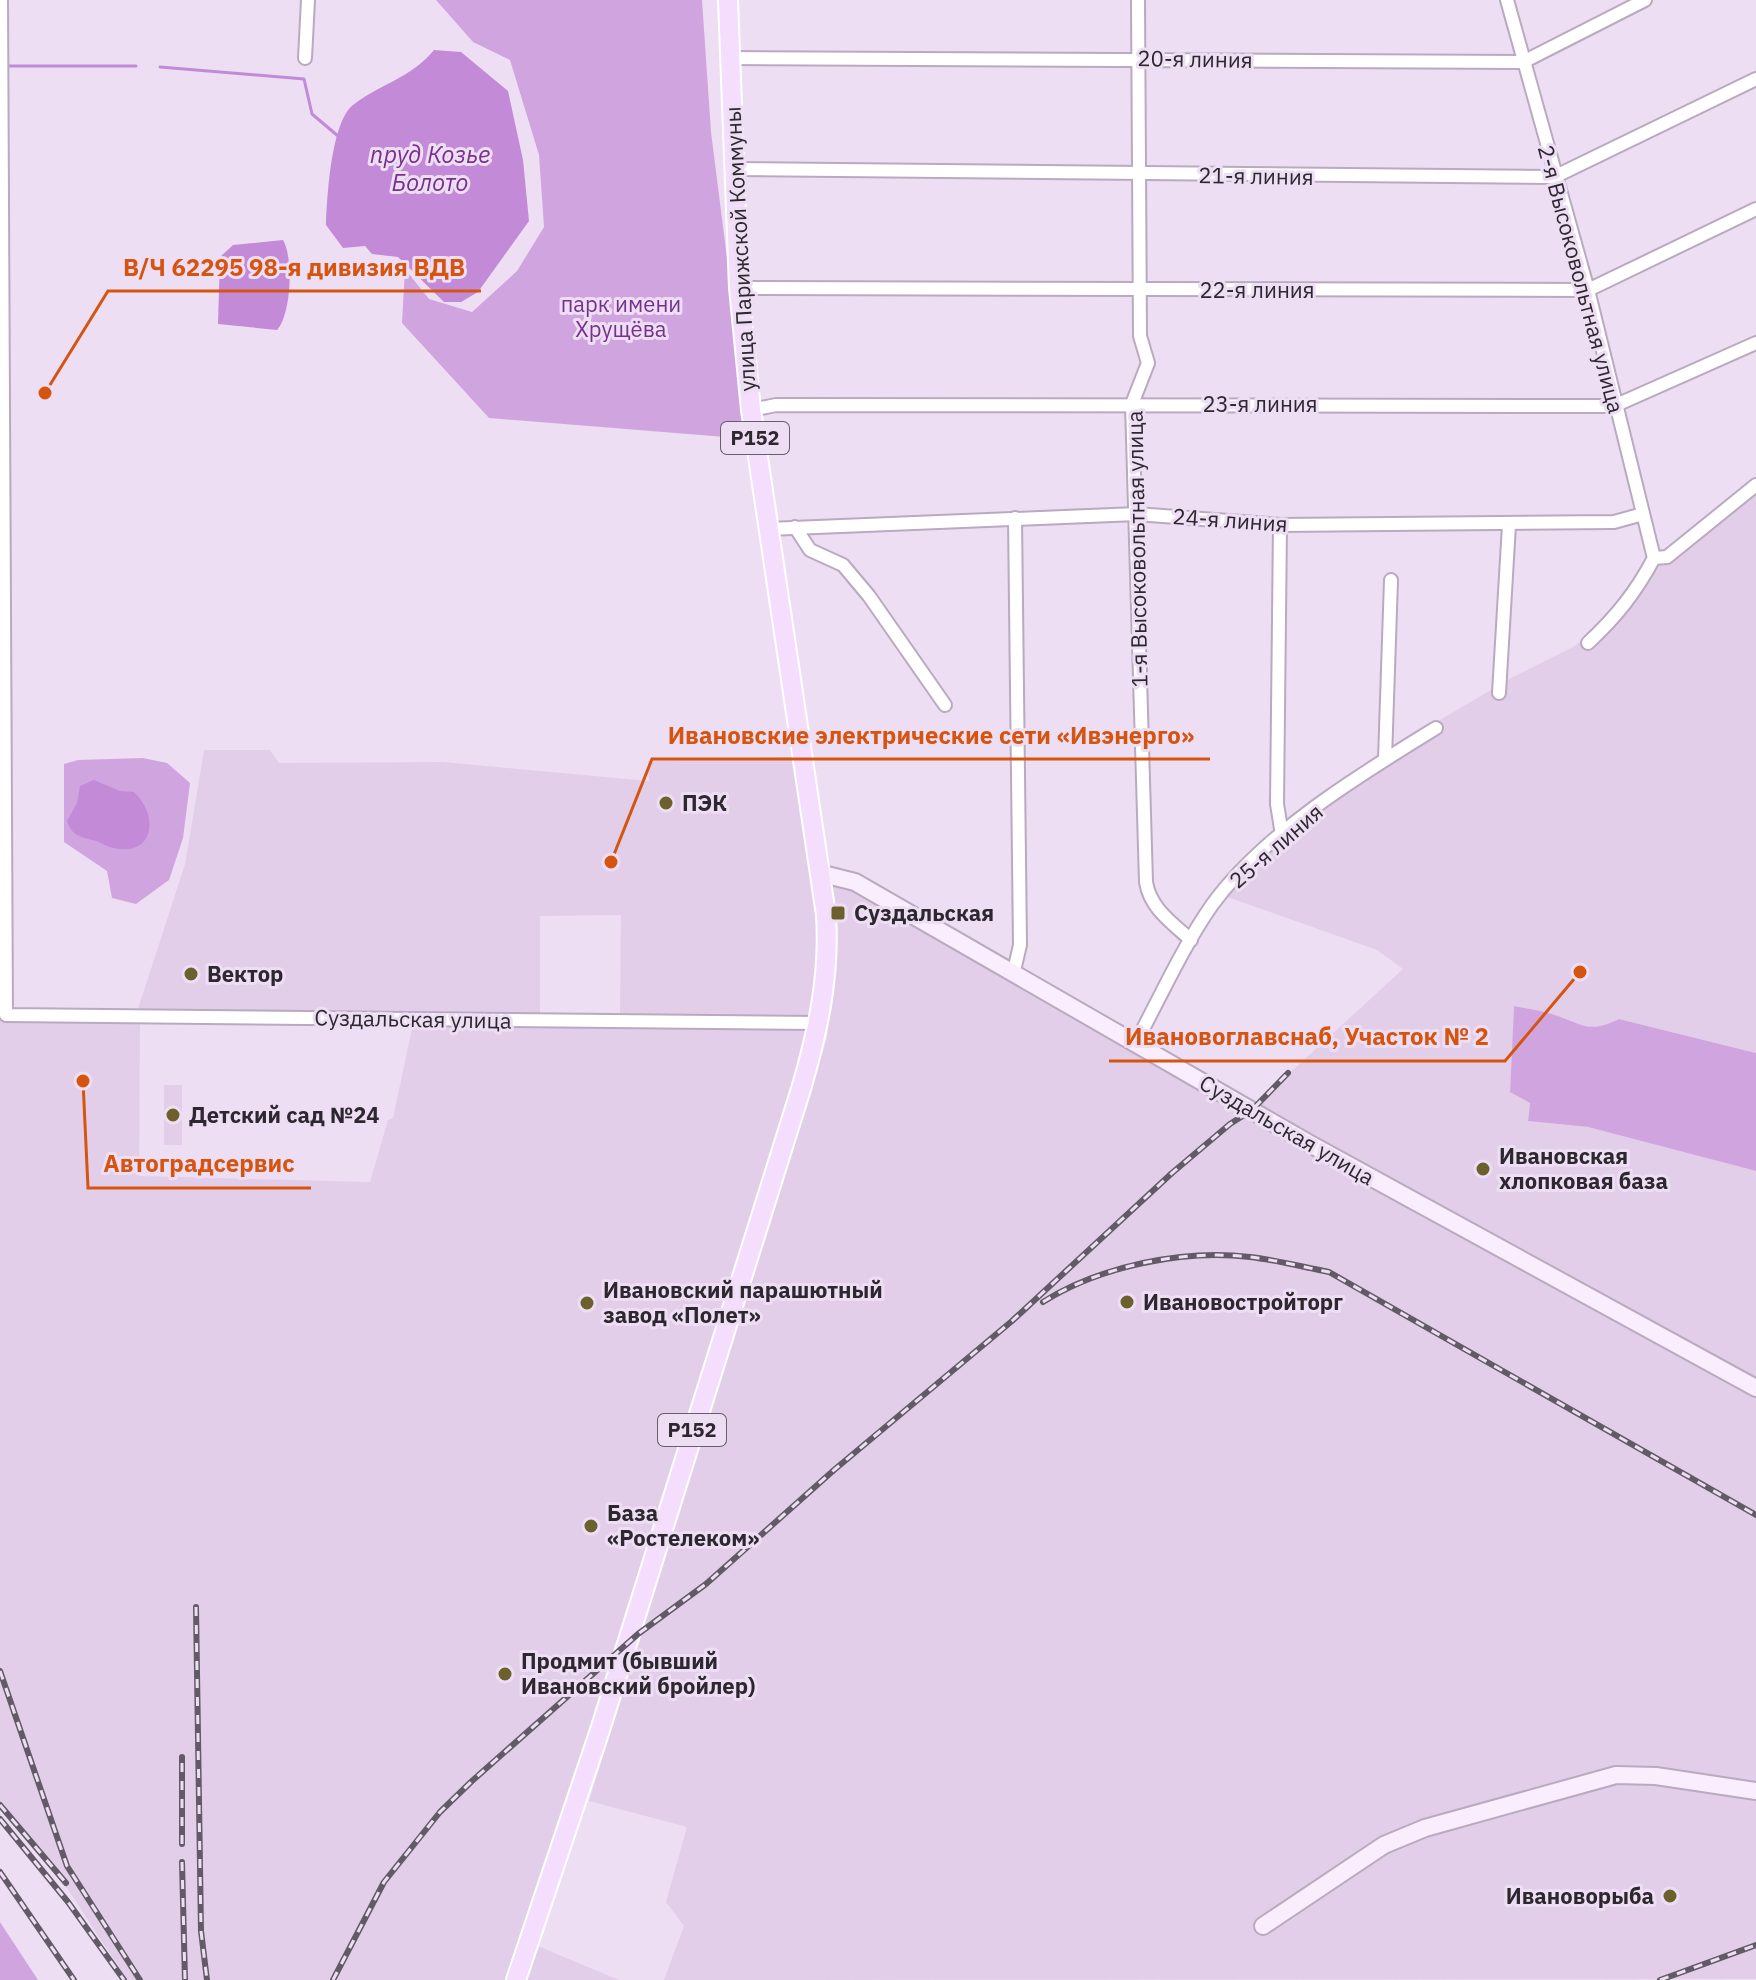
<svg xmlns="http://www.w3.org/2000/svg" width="1756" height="1980" font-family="'IBM Plex Sans',sans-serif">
  <rect width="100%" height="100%" fill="#eedef4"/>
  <g fill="#e2cee9">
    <polygon points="1756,480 1756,1053 1619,1019 1604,1026 1581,1028 1559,1017 1514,1006 1510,1091 1530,1103 1528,1121 1588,1127 1756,1171 1756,1382 1257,1103 1403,969 1377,950 1219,894 1231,874 1396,746 1511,678 1573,647 1616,614 1660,554 1693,538"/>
    <polygon points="204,750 270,750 279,763 443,762 649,781 648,761 795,757 821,939 815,1019 620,1016 621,915 540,916 540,1017 137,1012 185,864"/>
    <polygon points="836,878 1756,1391 1756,1979 664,1980 684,1926 666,1902 687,1827 589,1801 827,1038 835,960 830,884"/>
    <polygon points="0,1011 140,1019 139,1176 370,1182 388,1120 393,1118 413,1024 812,1030 780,1143 510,1980 127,1980 67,1888 0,1810"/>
    <rect x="164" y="1085" width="18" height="60"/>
    <polygon points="538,1946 619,1980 525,1980"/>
  </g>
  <g fill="#d0a5df">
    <polygon points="436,0 702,0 711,132 750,439 489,418 402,323 405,269 429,299 472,312 517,271 544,227 539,155 510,60 473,42"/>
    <polygon points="143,758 167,763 190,783 183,838 169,880 136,904 112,898 107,871 64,842 64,764 78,760"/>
    <path d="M1514,1006c14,3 30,5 44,10 27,10 32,17 61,3l137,34v118l-168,-44 -60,-6 2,-18 -20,-11z"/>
    <polygon points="0,1922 38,1980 0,1980"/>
  </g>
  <g fill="#c38ad7">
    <path d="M434,50l27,2 47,39 15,69 6,61 -51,71 -17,10h-17l-46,-45 -26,-3 -7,-8 -22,2 -17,-23c1,-27 5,-103 27,-120 27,-21 58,-27 81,-55z"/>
    <path d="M283,240c11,19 8,74 -6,90l-59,-6 2,-67 13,-12z"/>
    <path d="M94,780l26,11 14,1c27,26 18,65 -20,56 -7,-1 -12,-5 -18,-7 -14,-4 -24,-4 -29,-20l10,-18 3,-17z"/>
  </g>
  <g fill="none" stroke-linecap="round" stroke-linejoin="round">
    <g stroke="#c38ad7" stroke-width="3">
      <polyline points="8,66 136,66"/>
      <polyline points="160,67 304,79 312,114 338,136"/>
    </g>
    <defs>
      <g id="street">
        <polyline points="1,0 6,1015 820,1023"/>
        <path d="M1138,0l2,336 8,27 -16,41 14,478c4,26 26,41 45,58"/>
        <polyline points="1507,0 1588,290 1654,558"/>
        <polyline points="305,58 308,0"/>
        <polyline points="730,58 1523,62 1645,0"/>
        <polyline points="734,169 1554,177 1756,79"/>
        <polyline points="739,288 1588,290 1756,209"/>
        <polyline points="751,410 776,405 1614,406 1756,343"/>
        <polyline points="1280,525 1277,804 1282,835"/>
        <polyline points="795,527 810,550 843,565 869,596 945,705"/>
        <polyline points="768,529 1137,514 1280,525 1614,522 1643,514"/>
        <polyline points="1654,558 1667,557 1756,485"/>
        <path d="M1588,643c28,-26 48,-51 66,-85"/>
        <polyline points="1499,693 1509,525"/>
        <polyline points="1385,759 1391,580"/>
        <polyline points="1013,975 1020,945 1015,518"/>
        <path d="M1135,1044c25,-46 47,-96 77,-139 52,-72 149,-131 224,-177"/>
      </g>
      <g id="secondary">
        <polyline points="819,873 855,882 1310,1144 1756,1388"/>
        <polyline points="1263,1926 1384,1845 1425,1828 1616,1775 1656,1776 1756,1791"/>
      </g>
      <path id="primary" d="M516,1980l84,-250 201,-641c17,-58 29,-113 25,-174l-75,-505 -12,-122 -11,-288"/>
    </defs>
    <use href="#street" stroke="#b9aabf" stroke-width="16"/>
    <use href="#secondary" stroke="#b9aabf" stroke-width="20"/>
    <use href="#primary" stroke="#fff" stroke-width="22"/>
    <use href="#street" stroke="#fff" stroke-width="12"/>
    <use href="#secondary" stroke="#faeefe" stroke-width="16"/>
    <use href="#primary" stroke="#f4ddfd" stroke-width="18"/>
    <defs>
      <g id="rail">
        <path d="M1043,1302c57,-36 141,-53 207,-45 26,3 53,10 79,15l427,243"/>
        <polyline points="196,1607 201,1931 207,1980"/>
        <polyline points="0,1671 67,1866 140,1980"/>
        <polyline points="0,1805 66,1883"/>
        <polyline points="0,1819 68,1902 124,1980"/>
        <polyline points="182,1844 182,1757"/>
        <polyline points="182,1862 185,1980"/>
        <polyline points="0,1872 74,1980"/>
        <polyline points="333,1980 384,1882 440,1812 472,1781 638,1634 706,1584 834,1470 1012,1321 1172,1173 1230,1124 1252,1110 1288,1073"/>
        <polyline points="1660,1980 1756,1945"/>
      </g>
    </defs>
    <use href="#rail" stroke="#625a66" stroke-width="6"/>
    <use href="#rail" stroke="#eedef4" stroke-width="3" stroke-dasharray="9" stroke-linecap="butt"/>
  </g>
  <g fill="#6c602d" stroke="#eedef4" stroke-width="3">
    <circle cx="666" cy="803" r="8"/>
    <rect x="830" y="905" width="16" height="16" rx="4"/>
    <circle cx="191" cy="974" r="8"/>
    <circle cx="173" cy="1115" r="8"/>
    <circle cx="1483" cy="1169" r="8"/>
    <circle cx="1127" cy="1302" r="8"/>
    <circle cx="587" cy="1303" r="8"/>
    <circle cx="591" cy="1526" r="8"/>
    <circle cx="505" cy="1674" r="8"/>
    <circle cx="1670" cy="1896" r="8"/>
  </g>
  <g text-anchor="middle" stroke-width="6" stroke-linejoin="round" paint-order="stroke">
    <g fill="#eedef4" stroke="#675e6a" stroke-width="2">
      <rect x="721" y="422" width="68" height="32" rx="6"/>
      <rect x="658" y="1414" width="68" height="32" rx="6"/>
    </g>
    <g font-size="20" font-weight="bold" fill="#2d272f">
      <text x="755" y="445">Р152</text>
      <text x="692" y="1437">Р152</text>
    </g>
    <g font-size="22" fill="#2d272f" stroke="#eedef4">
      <text transform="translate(1195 59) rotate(1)" y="8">20-я линия</text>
      <text transform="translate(1256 176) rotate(1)" y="8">21-я линия</text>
      <text transform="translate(740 249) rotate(-93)" y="8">улица Парижской Коммуны</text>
      <text transform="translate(1581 279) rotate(75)" y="8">2-я Высоковольтная улица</text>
      <text x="1257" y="298">22-я линия</text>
      <text x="1260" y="412">23-я линия</text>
      <text transform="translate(1230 520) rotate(4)" y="8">24-я линия</text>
      <text transform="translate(1137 549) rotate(-91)" y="8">1-я Высоковольтная улица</text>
      <text transform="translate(1276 846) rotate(-41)" y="8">25-я линия</text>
      <text transform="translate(413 1019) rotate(1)" y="8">Суздальская улица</text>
      <text transform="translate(1287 1130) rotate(30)" y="8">Суздальская улица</text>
    </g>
    <g font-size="22" fill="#76318d" stroke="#eedef4">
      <text x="621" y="312">парк имени<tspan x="621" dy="25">Хрущёва</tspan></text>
    </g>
    <g font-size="22" font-weight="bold" fill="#2d272f" stroke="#eedef4" text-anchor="start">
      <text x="682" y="811">ПЭК</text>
      <text x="854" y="921">Суздальская</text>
      <text x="207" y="982">Вектор</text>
      <text x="189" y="1123">Детский сад №24</text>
      <text x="1499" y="1164">Ивановская<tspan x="1499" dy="25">хлопковая база</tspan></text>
      <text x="603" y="1298">Ивановский парашютный<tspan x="603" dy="25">завод «Полет»</tspan></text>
      <text x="1143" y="1310">Ивановостройторг</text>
      <text x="607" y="1521">База<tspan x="607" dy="25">«Ростелеком»</tspan></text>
      <text x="521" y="1669">Продмит (бывший<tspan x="521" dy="25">Ивановский бройлер)</tspan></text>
      <text x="1654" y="1904" text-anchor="end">Ивановорыба</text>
    </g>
    <g font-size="24" font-style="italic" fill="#77318d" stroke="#eedef4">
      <text x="430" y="163">пруд Козье<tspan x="430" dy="28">Болото</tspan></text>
    </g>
  </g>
  <path fill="none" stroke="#d55410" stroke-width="3" d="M45 393L108 291H481M611 862L652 759H1210M1580 972L1505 1061H1109M83 1081L88 1188H311"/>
  <g fill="#d55410" stroke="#eedef4" stroke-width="3">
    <circle cx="45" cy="393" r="8"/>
    <circle cx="611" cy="862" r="8"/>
    <circle cx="1580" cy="972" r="8"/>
    <circle cx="83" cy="1081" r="8"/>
  </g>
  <g font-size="24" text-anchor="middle" font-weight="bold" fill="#d55410" stroke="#eedef4" stroke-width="6" stroke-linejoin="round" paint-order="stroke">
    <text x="294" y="276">В/Ч 62295 98-я дивизия ВДВ</text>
    <text x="931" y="744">Ивановские электрические сети «Ивэнерго»</text>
    <text x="1307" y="1045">Ивановоглавснаб, Участок № 2</text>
    <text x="199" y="1172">Автоградсервис</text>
  </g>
</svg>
